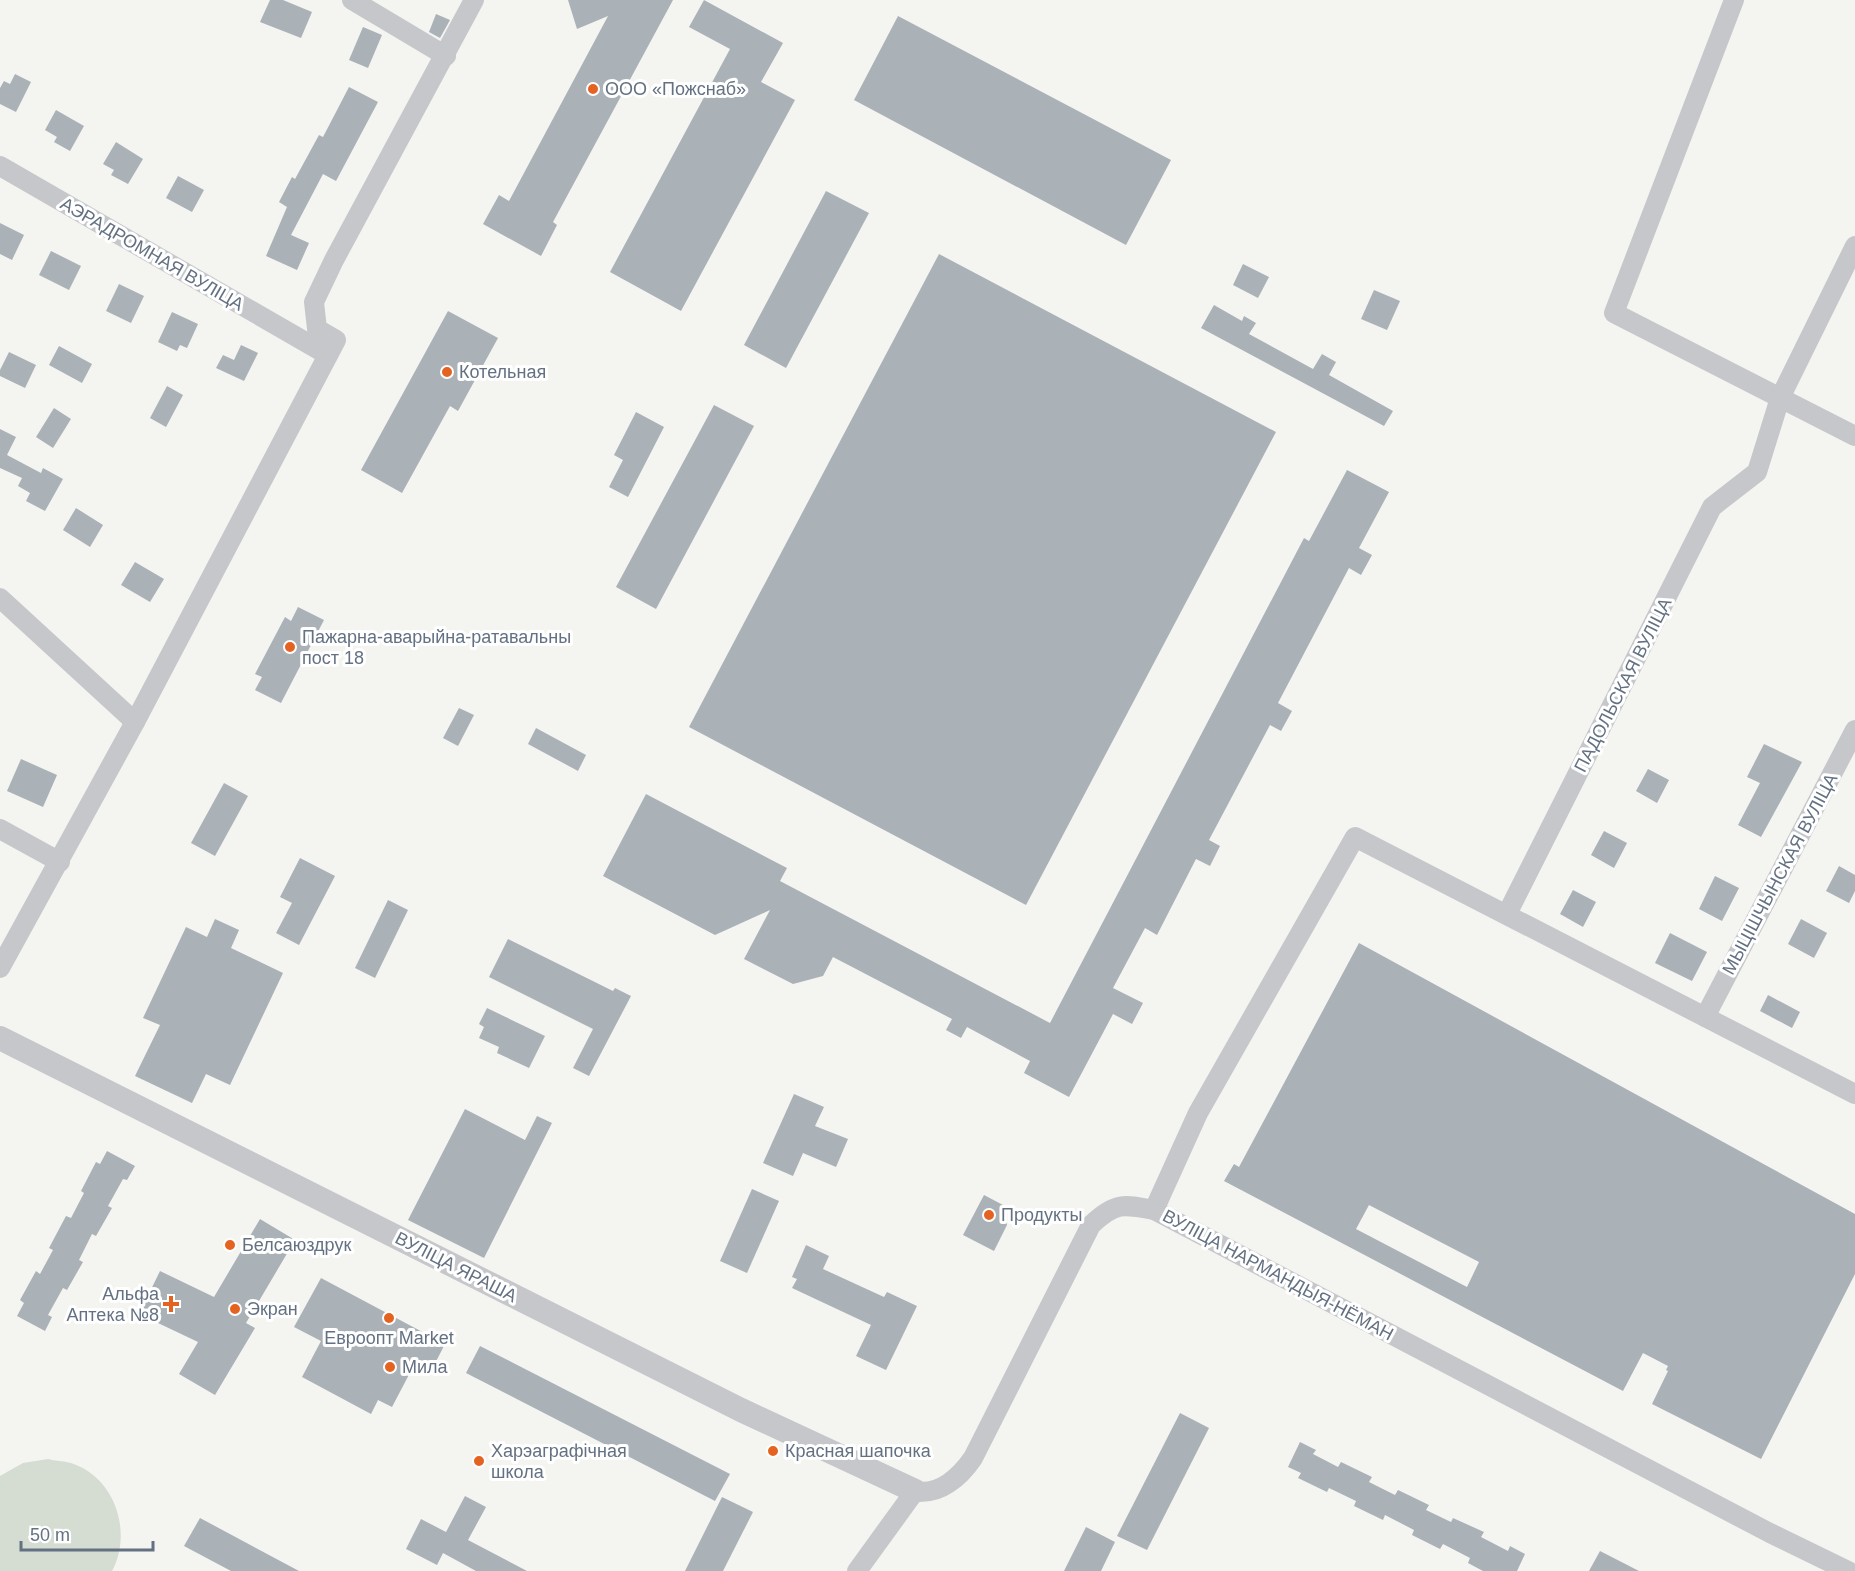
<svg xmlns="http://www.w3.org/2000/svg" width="1855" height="1571" font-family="Arial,sans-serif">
  <rect width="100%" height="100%" fill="#f4f5f1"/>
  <path fill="#d5dcd2" d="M48,1459c7,2 15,2 23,4 44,14 62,69 41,108h-112v-95l23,-13z"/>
  <g fill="#aab1b7" fill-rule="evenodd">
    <polygon points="270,0 283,0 312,12 301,38 260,22"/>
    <polygon points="568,0 673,0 553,222 557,225 541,256 483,224 499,195 509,201 608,16 577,29"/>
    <polygon points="704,0 783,43 761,82 795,100 681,311 610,272 730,49 689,27"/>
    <polygon points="436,14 450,20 440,38 429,32"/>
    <polygon points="898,16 1171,160 1126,245 854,100"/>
    <polygon points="363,27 382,35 368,68 349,60"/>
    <polygon points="15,74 31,82 16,112 0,104 0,88 4,81 10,84"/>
    <polygon points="349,87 378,102 336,181 323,174 291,235 309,243 297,270 266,256 287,207 279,202 292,177 295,179 319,135 323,137"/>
    <polygon points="56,110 84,126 70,151 54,142 57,137 45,130"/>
    <polygon points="116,142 143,159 128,184 111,175 114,170 103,164"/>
    <polygon points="178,176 204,190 192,212 166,198"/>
    <polygon points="826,191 869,213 786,368 744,345"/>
    <polygon points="0,223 24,235 12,260 0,254"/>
    <polygon points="51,251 81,266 69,290 39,275"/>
    <polygon points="939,254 1276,432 1026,905 689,727"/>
    <polygon points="1243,264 1269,277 1258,298 1233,285"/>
    <polygon points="119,284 144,296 131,323 106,311"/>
    <polygon points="1374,290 1400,301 1387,330 1361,319"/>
    <polygon points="1214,305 1242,321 1244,316 1256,323 1249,334 1313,369 1322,354 1336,362 1329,375 1393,411 1384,426 1201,328"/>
    <polygon points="448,311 498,338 458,411 450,406 402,493 361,470"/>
    <polygon points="172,312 198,324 187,348 180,345 177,351 158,342"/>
    <polygon points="241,345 258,353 244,381 216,368 223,355 234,360"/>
    <polygon points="59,346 92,364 82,383 49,365"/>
    <polygon points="9,352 36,365 25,388 0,376 0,370"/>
    <polygon points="167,386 183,395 166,427 150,418"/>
    <polygon points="714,405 754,426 656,609 616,587"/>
    <polygon points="54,408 71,419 53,448 36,437"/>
    <polygon points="636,412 664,427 628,497 609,487 623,460 614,455"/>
    <polygon points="0,429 16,437 7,455 41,473 43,468 63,479 45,511 26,501 30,493 18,486 22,478 0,468"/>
    <polygon points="1347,470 1389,492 1359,548 1372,555 1361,575 1349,568 1278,703 1292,711 1281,731 1270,725 1209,840 1220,846 1210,866 1196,859 1157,935 1145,928 1113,988 1143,1003 1132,1024 1113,1014 1069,1097 1024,1073 1030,1061 967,1027 961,1038 946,1030 952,1019 833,957 823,976 793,984 744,959 770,910 715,935 603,876 646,794 787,868 780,881 1050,1023 1304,538 1309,541"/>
    <polygon points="76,508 103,525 90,547 63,530"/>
    <polygon points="135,562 164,579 150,602 121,585"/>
    <polygon points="298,607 324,620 281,703 255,690 262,677 255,674 285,617 291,621"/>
    <polygon points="459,708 474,715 458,746 443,738"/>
    <polygon points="536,728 586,755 578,771 528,744"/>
    <polygon points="1764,744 1802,762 1761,837 1738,825 1760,783 1747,777"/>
    <polygon points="21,759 57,775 43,807 7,791"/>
    <polygon points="1648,769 1669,780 1657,803 1636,791"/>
    <polygon points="224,783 248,796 215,856 191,843"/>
    <polygon points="1604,831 1627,843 1614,868 1591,855"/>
    <polygon points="300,858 335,876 299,945 276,933 292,903 280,897"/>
    <polygon points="1839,866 1855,875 1855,891 1849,903 1826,891"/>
    <polygon points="1715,876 1739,888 1722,921 1699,909"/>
    <polygon points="1573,890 1596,902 1583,927 1560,914"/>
    <polygon points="388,900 408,910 375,978 355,968"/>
    <polygon points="215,919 239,930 231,948 283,973 230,1085 206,1074 192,1103 135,1076 160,1025 143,1018 186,927 207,937"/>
    <polygon points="1801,919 1827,933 1814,958 1788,944"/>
    <polygon points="1670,933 1707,952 1692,981 1655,963"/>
    <polygon points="508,939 613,991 615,988 631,996 589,1076 573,1068 593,1029 489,977"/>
    <path d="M1359,943l496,271v60l-94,185 -109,-55 16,-33 -2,-1 2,-4 -25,-13 -20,38 -399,-210 10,-17 5,3zM1369,1205l110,57 -12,25 -111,-58z"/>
    <polygon points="1768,995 1800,1012 1792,1028 1760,1011"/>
    <polygon points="487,1008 545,1036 529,1068 497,1053 499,1047 479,1038 484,1027 479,1024"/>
    <polygon points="794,1094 824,1107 815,1126 848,1139 836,1167 803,1153 793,1176 763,1163"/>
    <polygon points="465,1109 525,1140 537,1116 552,1123 484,1258 408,1220"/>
    <polygon points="107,1151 135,1166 127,1180 123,1179 108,1206 112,1208 96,1236 92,1234 79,1260 83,1262 67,1290 63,1288 48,1315 52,1317 45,1331 17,1316 24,1303 20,1300 36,1271 40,1274 53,1250 49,1248 66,1216 71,1218 84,1193 81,1191 96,1162 100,1164"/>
    <polygon points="752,1189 779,1201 747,1273 720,1261"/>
    <polygon points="984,1195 1003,1205 1007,1225 994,1251 963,1235"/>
    <polygon points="260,1219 295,1240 246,1323 255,1328 215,1395 179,1374 198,1342 139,1314 160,1271 214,1297"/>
    <polygon points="806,1245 829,1256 823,1269 884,1297 887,1292 917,1306 886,1370 856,1356 871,1325 792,1288 797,1279 792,1277"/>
    <polygon points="321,1278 445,1344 429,1375 413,1367 392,1407 378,1400 371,1414 302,1377 321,1341 294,1327"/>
    <polygon points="480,1346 730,1474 715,1501 466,1373"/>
    <polygon points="1180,1413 1209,1428 1147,1550 1117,1536"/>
    <polygon points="1300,1442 1316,1450 1313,1454 1338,1467 1341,1462 1372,1477 1369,1482 1395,1495 1398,1490 1429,1505 1426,1510 1451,1522 1453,1518 1484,1532 1481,1537 1508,1551 1510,1546 1525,1554 1517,1571 1483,1571 1468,1563 1470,1558 1443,1544 1440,1549 1412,1535 1414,1530 1385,1515 1383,1520 1354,1506 1356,1501 1329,1488 1327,1492 1298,1478 1301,1473 1288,1467"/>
    <polygon points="465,1496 486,1507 468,1540 527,1571 476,1571 443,1553 437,1565 406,1549 421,1519 446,1532"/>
    <polygon points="722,1497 753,1512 723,1571 685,1571"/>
    <polygon points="200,1518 299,1571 231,1571 184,1546"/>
    <polygon points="1086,1527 1115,1542 1101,1571 1064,1571"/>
    <polygon points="1600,1551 1639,1571 1589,1571"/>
  </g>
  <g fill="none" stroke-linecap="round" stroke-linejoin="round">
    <g stroke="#c5c7cb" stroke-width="20">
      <polyline points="352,0 446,56"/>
      <polyline points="1734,0 1614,313 1855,436"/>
      <polyline points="0,166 328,355"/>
      <polyline points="0,598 135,722"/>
      <polyline points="0,829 60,862"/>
      <polyline points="1507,914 1712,507 1757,472 1780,398 1855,246"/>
      <polyline points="0,968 135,722 336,340 317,329 314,302 334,260 474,0"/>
      <polyline points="1705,1017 1855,730"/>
      <polyline points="1154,1210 1198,1113 1355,837 1855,1094"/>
      <path d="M857,1571l58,-80c24,5 45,-14 58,-33l118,-233c24,-23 32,-21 63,-15l616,323 78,38"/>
    </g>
    <polyline stroke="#c5c7cb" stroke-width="24" points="0,1038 741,1410 915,1491"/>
  </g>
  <g fill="#e46321" stroke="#fff" stroke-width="2">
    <circle cx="593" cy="89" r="6"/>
    <circle cx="447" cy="372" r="6"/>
    <circle cx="290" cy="647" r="6"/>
    <circle cx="989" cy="1215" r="6"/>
    <circle cx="230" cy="1245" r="6"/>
    <path d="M168 1295h6v6h6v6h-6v6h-6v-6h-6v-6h6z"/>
    <circle cx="235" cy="1309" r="6"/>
    <circle cx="389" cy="1318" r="6"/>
    <circle cx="390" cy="1367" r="6"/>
    <circle cx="773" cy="1451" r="6"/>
    <circle cx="479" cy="1461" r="6"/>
  </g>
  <g text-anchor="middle" stroke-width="6" stroke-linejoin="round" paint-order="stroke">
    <g font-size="18" fill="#637182" stroke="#fff" text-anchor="start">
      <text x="605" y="95">ООО «Пожснаб»</text>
      <text x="459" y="378">Котельная</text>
      <text x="302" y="643">Пажарна-аварыйна-ратавальны<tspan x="302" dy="21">пост 18</tspan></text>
      <text x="1001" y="1221">Продукты</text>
      <text x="242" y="1251">Белсаюздрук</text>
      <text x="159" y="1300" text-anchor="end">Альфа<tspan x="159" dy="21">Аптека №8</tspan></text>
      <text x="247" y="1315">Экран</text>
      <text x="389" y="1344" text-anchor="middle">Евроопт Market</text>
      <text x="402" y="1373">Мила</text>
      <text x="491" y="1457">Харэаграфічная<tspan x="491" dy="21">школа</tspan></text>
      <text x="785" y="1457">Красная шапочка</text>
    </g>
    <g font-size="18" fill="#637182" stroke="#fff">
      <text transform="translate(152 254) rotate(30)" y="6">АЭРАДРОМНАЯ ВУЛІЦА</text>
      <text transform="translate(1623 685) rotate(-63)" y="6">ПАДОЛЬСКАЯ ВУЛІЦА</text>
      <text transform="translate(1780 874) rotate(-62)" y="6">МЫЦІШЧЫНСКАЯ ВУЛІЦА</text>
      <text transform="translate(456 1267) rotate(27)" y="6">ВУЛІЦА ЯРАША</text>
      <text transform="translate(1278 1275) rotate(28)" y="6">ВУЛІЦА НАРМАНДЫЯ-НЁМАН</text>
    </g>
  </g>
  <path d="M21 1541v9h132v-9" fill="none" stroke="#637182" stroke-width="3"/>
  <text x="30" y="1541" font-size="18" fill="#637182" stroke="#ffffff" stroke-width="4.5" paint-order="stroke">50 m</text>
</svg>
